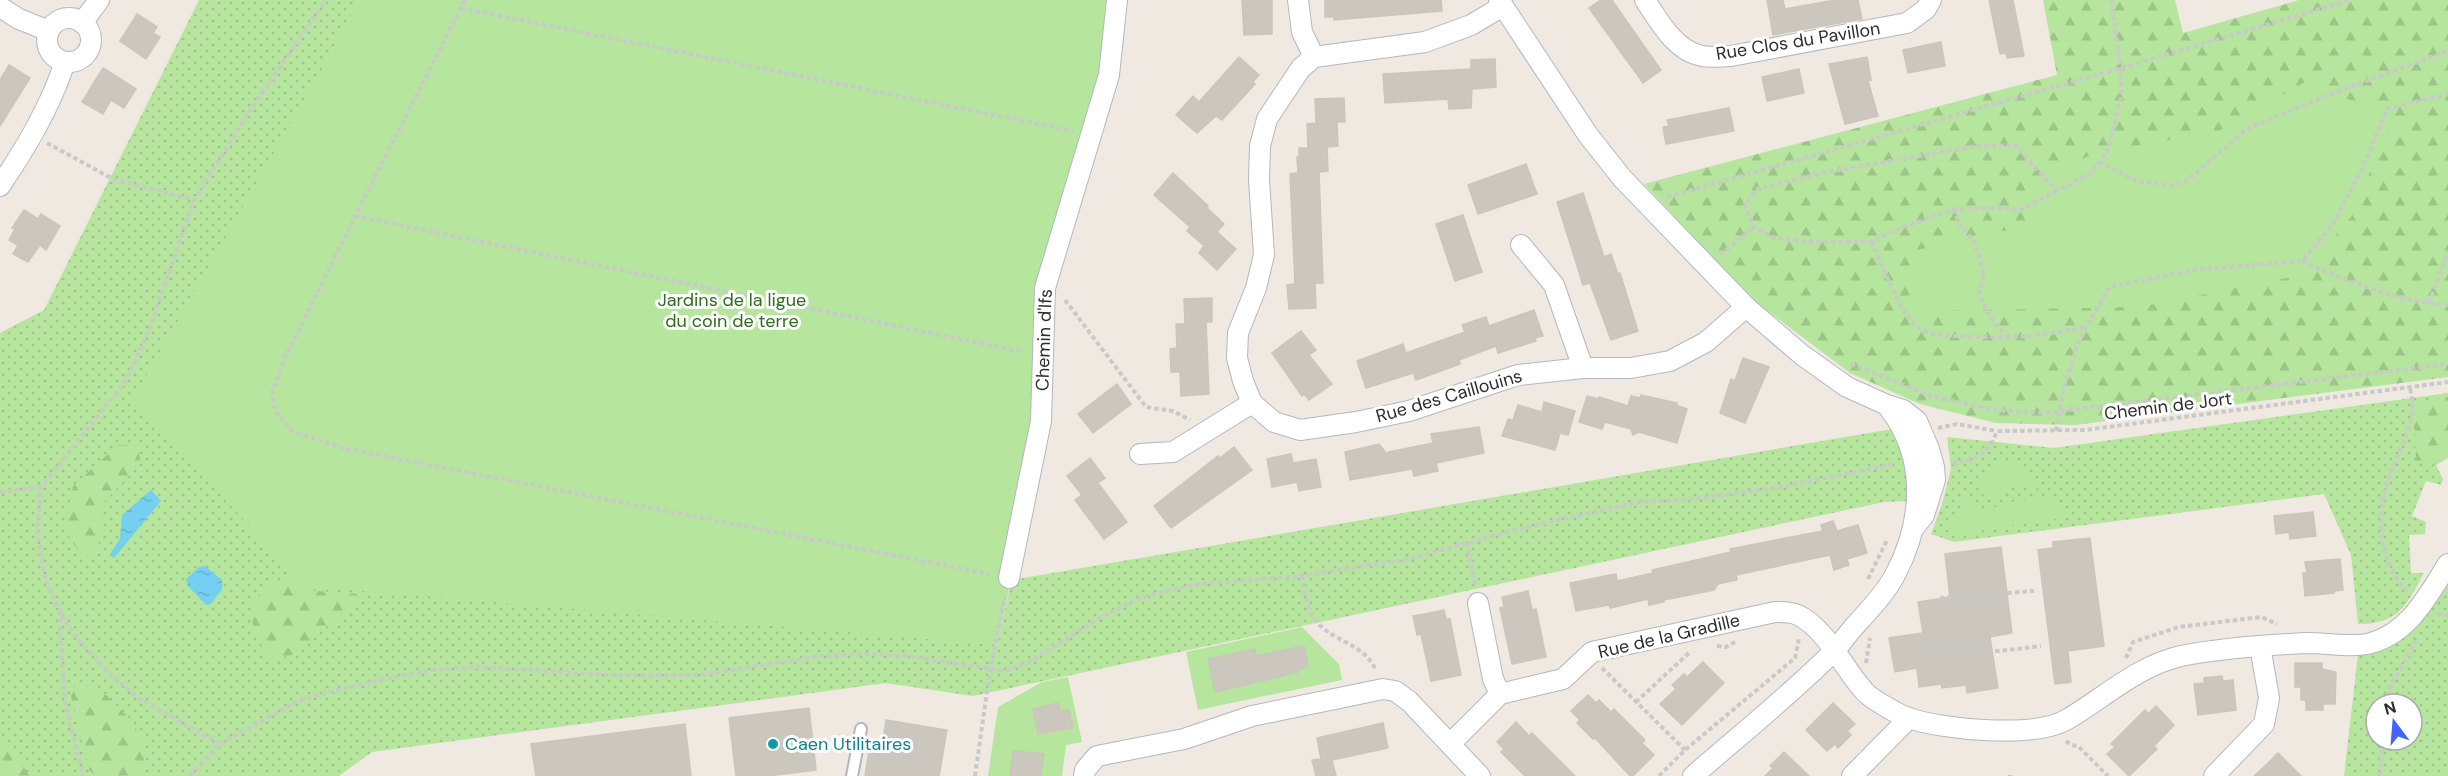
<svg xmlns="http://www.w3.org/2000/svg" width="2448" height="776" font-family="'DM Sans',sans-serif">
  <defs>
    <pattern id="grass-dots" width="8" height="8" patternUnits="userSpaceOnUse" patternTransform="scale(1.5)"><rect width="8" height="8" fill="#b6e59e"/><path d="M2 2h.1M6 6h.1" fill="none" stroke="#9dc588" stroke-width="1.8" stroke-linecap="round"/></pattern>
    <pattern id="forest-firs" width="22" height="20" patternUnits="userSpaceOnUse" patternTransform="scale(1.5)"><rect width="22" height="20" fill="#b6e59e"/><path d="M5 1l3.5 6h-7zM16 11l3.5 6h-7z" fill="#9dc588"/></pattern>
    <pattern id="water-ripples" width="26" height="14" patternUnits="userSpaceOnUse" patternTransform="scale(1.5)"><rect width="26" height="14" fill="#75cff0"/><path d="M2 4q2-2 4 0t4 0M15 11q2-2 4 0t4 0" fill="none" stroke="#66b2ce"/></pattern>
  </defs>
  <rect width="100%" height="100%" fill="#efe9e1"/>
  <g fill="url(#grass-dots)" fill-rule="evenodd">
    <polygon points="199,0 359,0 325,63 997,645 1012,580 1898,428 1912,501 1884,502 973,696 886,683 372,752 339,776 0,776 0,333 44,310"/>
    <path d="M2448,393v65l-12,7 7,14 -2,6 -15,-4 -14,35 14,6 -1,12 -16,1 2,38h13c-18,33 -25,51 -66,51l-7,-69 -27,-61 -370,48 -23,-8 11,-30 9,-35 -4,-32 107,11z"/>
    <path d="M2448,579v197h-104l14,-122zM2376,704h36v36h-36z"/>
  </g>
  <g fill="url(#forest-firs)">
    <polygon points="2043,0 2175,0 2183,33 2299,0 2448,0 2448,377 2075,425 1996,423 1920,404 1850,373 1752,299 1644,184 2057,75"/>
    <polygon points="2448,397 2448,455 2429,467 2416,461 2413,402"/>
    <polygon points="118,445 137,445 141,463 105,501 98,549 83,558 64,529 73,486"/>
    <polygon points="292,577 304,590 357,594 360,605 327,626 293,655 272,659 254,635 251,606 264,587"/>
    <polygon points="77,684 101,690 132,721 146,749 146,768 132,776 96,776 89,770 70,692"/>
    <polygon points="0,733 30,776 0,776"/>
  </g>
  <g fill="#b6e59e" fill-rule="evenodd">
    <polygon points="359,0 1122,0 1049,276 1046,423 997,645 304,586 133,399 325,63"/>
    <polygon points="2305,82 2393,117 2351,217 2302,275 2139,307 1915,311 1917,250 2025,226 2038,180 2095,153 2219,131"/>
    <path d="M2004,462c22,2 25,7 34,27l-26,-3 -19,11 -8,2 -8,-21z"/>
    <polygon points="1967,489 1972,503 1985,510 2015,501 2054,499 2066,509 2070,517 1956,534 1942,528 1948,519 1960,510"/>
    <path d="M1302,627l37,37 3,16 -144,30 -12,-58zM1255,649l6,32 -46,11 -7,-33z"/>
    <polygon points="1068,677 1082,742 1066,745 1062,776 988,776 998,707 1042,682"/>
  </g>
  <g fill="url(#water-ripples)">
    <polygon points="151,490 161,501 114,558 110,554 120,539 122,515"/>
    <polygon points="205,566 222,580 222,589 211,604 206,605 188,586 186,579 199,567"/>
  </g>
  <g fill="#cbc7bf" stroke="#cbc5ba" stroke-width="1.5">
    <polygon points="1242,0 1272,0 1272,34 1244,35"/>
    <polygon points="1325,0 1441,0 1442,11 1334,20 1334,17 1325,17"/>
    <polygon points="1601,0 1612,0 1661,70 1643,83 1589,8"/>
    <polygon points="1767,0 1783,0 1785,9 1835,0 1858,0 1862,19 1773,35"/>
    <polygon points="1989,0 2013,0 2024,56 2007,58 2006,53 2000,54"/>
    <polygon points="137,14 157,27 153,33 160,37 146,59 120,41"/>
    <polygon points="1941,42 1945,66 1908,73 1903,50"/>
    <polygon points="1239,57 1259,75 1253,82 1255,84 1222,120 1216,116 1197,133 1176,115 1193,96 1199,102"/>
    <polygon points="1867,57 1871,80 1868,81 1878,116 1845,124 1829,64"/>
    <polygon points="1495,59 1496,87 1472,89 1471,108 1449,109 1448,99 1385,103 1383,74 1471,69 1471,60"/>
    <polygon points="9,65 30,78 0,126 0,80"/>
    <polygon points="103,68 136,89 124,108 111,100 103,114 82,102"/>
    <polygon points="1799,69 1804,93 1767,101 1762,77"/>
    <polygon points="1344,98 1345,122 1337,122 1338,146 1327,147 1328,171 1319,172 1323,283 1315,283 1316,308 1289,309 1287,285 1295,284 1290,174 1298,173 1297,157 1299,157 1299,148 1308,148 1307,124 1316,123 1315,99"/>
    <polygon points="1729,108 1734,131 1666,144 1663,127 1669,126 1667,120"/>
    <polygon points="1526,164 1537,194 1478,214 1468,185"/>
    <polygon points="1173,173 1208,206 1207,208 1224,224 1217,232 1236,249 1217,270 1199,253 1204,246 1187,231 1190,227 1154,195"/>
    <polygon points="1583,193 1604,257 1611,254 1618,274 1620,273 1638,331 1611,340 1590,283 1583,285 1557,202"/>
    <polygon points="24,210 38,219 41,214 60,226 46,250 40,245 28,262 13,254 18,245 9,240 15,229 12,228"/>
    <polygon points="1463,215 1482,272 1455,281 1436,224"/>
    <polygon points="1212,298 1212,322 1206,322 1209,394 1181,396 1180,372 1171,372 1170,349 1177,348 1176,324 1185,324 1184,299"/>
    <polygon points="1534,310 1543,336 1535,338 1536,341 1498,353 1496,346 1459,360 1460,364 1416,380 1413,373 1366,388 1357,361 1403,344 1406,353 1465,332 1462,325 1486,317 1489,326"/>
    <polygon points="1301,331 1316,350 1309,355 1332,384 1309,400 1304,394 1302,396 1272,353"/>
    <polygon points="1743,358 1769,367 1745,423 1720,413 1731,379 1735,381"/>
    <polygon points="1117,384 1131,404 1093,433 1078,414"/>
    <polygon points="1641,395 1677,403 1676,405 1687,409 1677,443 1639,432 1633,435 1631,429 1605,422 1602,429 1579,422 1587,396 1598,399 1599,397 1628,406 1631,396 1640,398"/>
    <polygon points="1544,402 1575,411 1568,435 1560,433 1555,450 1502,436 1508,419 1513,420 1518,405 1542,412"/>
    <polygon points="1479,427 1484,453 1436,463 1438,471 1414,476 1412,469 1350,480 1345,452 1379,444 1390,458 1388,452 1433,443 1431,434"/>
    <polygon points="1234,447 1252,470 1171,528 1154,506 1218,456 1220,458"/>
    <polygon points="1291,454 1293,463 1316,459 1321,487 1299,491 1297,482 1272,487 1267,459"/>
    <polygon points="1090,458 1105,478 1098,483 1127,522 1104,539 1075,500 1082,495 1067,476"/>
    <polygon points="2313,512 2316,536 2290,539 2289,532 2276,534 2274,516"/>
    <polygon points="1833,521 1837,531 1858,525 1867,553 1847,559 1849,565 1834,570 1830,555 1736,575 1737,580 1718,584 1714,590 1664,600 1664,602 1649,605 1648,599 1610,608 1609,605 1576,611 1570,583 1616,574 1617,581 1653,573 1652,570 1731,552 1730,549 1822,531 1824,535 1821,525"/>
    <polygon points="2090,538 2104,646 2068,651 2071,682 2055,684 2038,550 2053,548 2053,542"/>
    <polygon points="2001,547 2012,633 1990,637 1998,688 1967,693 1966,685 1942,688 1941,684 1919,687 1917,668 1895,672 1889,638 1923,633 1918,602 1950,597 1945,554"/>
    <polygon points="2340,559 2343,590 2334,591 2334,593 2305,596 2303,573 2307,573 2305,562"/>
    <polygon points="1528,591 1532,610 1536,609 1546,657 1512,664 1500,608 1504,607 1502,597"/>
    <polygon points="1444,610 1446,619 1450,619 1461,675 1431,681 1421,634 1417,635 1413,616"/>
    <polygon points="1304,646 1308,667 1299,669 1299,672 1215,692 1208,659 1255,649 1256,656"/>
    <polygon points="1703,662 1724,683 1682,725 1660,704 1676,689 1672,685 1684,674 1687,677"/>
    <polygon points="2295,663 2322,663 2322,669 2336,672 2335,704 2323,704 2323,710 2306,710 2306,700 2301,700 2301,687 2295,687"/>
    <polygon points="2222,676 2223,681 2233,680 2236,710 2198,715 2194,684 2204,683 2204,678"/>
    <polygon points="1588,695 1596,703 1599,700 1611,712 1614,709 1645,740 1642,743 1654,755 1633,776 1630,776 1595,738 1593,739 1577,723 1580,720 1571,711"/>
    <polygon points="1058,703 1060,712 1069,710 1073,728 1038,734 1033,709"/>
    <polygon points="1833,703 1855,724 1847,731 1851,735 1838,748 1835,744 1827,751 1806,730"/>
    <polygon points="2156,706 2174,725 2154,746 2157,749 2129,776 2107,754 2115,747 2111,744 2145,710 2148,714"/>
    <polygon points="809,708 816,770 767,776 736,776 729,718"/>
    <polygon points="886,720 947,730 939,776 865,776 869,751 881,754"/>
    <polygon points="1516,722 1529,736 1532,733 1575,776 1525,776 1501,752 1504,749 1497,742"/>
    <polygon points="1383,723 1388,748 1332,760 1336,776 1316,776 1312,760 1321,759 1317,738"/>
    <polygon points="685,724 691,776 536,776 531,744"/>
    <polygon points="1013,751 1044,754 1041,776 1010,776"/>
    <polygon points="1784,752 1809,776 1765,776 1773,768 1770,766"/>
    <polygon points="2278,753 2301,776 2254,776 2266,765"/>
  </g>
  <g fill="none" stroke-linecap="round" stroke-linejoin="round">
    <defs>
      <polyline id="lane" points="852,776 861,729"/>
      <g id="street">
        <polyline points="1298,0 1302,32 1314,57"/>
        <polyline points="1499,0 1588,135 1622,178 1746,307 1802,355 1847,387 1887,405 1903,410 1917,421 1929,449 1934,467 1935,480 1924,515 1913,529"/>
        <path d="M1645,0c14,21 30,51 57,56 9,2 20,0 29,0l176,-33 19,-14 5,-9"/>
        <polyline points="1503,6 1471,25 1425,42 1314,57 1301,68 1267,119 1260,146 1259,180 1264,255 1256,288 1238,333 1237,358 1243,381 1252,403 1274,422 1300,430 1356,422 1409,411 1518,375 1583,368 1631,368 1670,361 1706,342 1746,307"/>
        <polyline points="0,7 19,19 49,31"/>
        <circle cx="69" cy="40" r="22"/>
        <polyline points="82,23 99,0"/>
        <path d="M0,186c27,-40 50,-79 65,-124"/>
        <polyline points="1521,245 1554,285 1583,368"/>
        <polyline points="1140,454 1173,452 1252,403"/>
        <polyline points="1009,578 1041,421 1045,288 1109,75 1117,0"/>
        <polyline points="1478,603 1493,679 1500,694"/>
        <path d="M1450,744l50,-50 63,-15 29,-27 183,-40c7,0 17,0 23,3 29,14 46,55 68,78 7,7 33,22 43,25 34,12 126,20 157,2 38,-22 71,-54 115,-64 40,-8 85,-11 126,-13 19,0 47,5 64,0 39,-11 57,-48 77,-79"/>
        <polyline points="1084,776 1085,770 1097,756 1184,739 1252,716 1383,689 1395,691 1409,701 1480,776"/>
        <path d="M1693,776c47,-41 96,-80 140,-124 7,-7 13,-16 20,-24 15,-17 32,-34 42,-53 29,-55 32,-118 -6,-167"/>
        <polyline points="1852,776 1909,718"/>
        <polyline points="2214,776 2264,724 2269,698 2260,646"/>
      </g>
    </defs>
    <use href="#lane" stroke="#b4b7c1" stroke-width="14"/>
    <use href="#street" stroke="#b4b7c1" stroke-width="22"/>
    <g stroke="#c9c9c9" stroke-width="4" stroke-dasharray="4.5 3" stroke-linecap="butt">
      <polyline points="465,0 355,216 285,358 272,392 275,411 292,431 343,448 990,574"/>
      <polyline points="461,8 1073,131"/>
      <polyline points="47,143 113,179 194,200"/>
      <polyline points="2099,162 2139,182 2171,185 2185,182 2247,129 2333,93 2448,51"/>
      <polyline points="2057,191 2020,210 1998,208 1953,209 1895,230 1871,242 1812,242 1774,238 1754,227 1745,205 1757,189 1822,173 1976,146 2015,145 2057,191 2091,173 2107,152 2121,98 2121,68 2111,0"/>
      <polyline points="1667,197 2121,68 2350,0"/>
      <polyline points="1953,209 1961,226 1975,243 1984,275 1979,292 1986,310 1997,327 2011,338"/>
      <polyline points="355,216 1024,352"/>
      <path d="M1871,242c10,20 30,73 46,85 13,9 30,9 45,9 43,3 82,0 124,-9"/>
      <polyline points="1720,255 1754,227"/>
      <path d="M2302,261c46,21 95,40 146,44"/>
      <polyline points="1065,300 1146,407 1173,411 1190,420"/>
      <polyline points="2429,303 2448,251"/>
      <polyline points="1851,364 1931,396 1995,410 2044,413 2448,364"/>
      <polyline points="1938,428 1957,424 1997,431"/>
      <polyline points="2056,431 2064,387 2078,342 2109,287 2195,270 2302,261 2333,224 2364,165 2387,109 2448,94"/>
      <path d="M1952,463c25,-4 36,-7 45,-32l88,-1 363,-48"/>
      <polyline points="0,492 41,487"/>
      <polyline points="1467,543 1475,586"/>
      <path d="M1301,576c3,12 5,29 12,41 16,25 52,25 63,54"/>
      <polyline points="1868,579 1887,540"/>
      <path d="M2407,592c-32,-36 -32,-82 -14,-125 7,-18 18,-38 19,-57 1,-7 -1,-16 -2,-23"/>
      <polyline points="1940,598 2034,591"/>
      <polyline points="59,611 65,702 83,776"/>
      <polyline points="2437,614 2448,615"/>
      <polyline points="1717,646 1726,647 1735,642"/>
      <polyline points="1913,649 1938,646 1999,651 2041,646"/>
      <polyline points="2126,658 2133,642 2179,627 2261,617 2277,624"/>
      <polyline points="1866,663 1870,638"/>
      <polyline points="1602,668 1685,750"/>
      <polyline points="1636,702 1691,651"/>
      <polyline points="2387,704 2388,691 2416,641"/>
      <polyline points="2066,741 2071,745 2078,746 2108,776"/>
      <polyline points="220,744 140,699 113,677 77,639 59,610 45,579 37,531 41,487 125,382 148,333 194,200 249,112 326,0"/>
      <polyline points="2010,775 2010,776"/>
      <polyline points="190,776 220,744 302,699 383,679 432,670 478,667 608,675 698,675 822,656 867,654 907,656 1005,671 1029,662 1103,616 1138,599 1168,590 1200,584 1301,576 1408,559 1527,527 1639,502 1686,500 1774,488 1895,464"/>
      <polyline points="975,776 990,670 1005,596"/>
      <polyline points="1659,776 1685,750 1795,658 1799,638"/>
      <polyline points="2379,776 2384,740"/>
    </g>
    <use href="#lane" stroke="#fff" stroke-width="10"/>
    <use href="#street" stroke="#fff" stroke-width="20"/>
  </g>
  <circle fill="#0f9aa8" stroke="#fff" stroke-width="2" cx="773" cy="744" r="6"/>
  <g text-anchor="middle" stroke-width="6" stroke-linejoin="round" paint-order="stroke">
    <g font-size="18" fill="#2e2e2e" stroke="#fff">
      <text transform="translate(1798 41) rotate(-9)" y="6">Rue Clos du Pavillon</text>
      <text transform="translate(1044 340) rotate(-88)" y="6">Chemin d'Ifs</text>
      <text transform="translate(1449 396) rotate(-16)" y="6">Rue des Caillouins</text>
      <text transform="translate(2168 406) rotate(-7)" y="6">Chemin de Jort</text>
      <text transform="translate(1669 636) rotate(-13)" y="6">Rue de la Gradille</text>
    </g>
    <g font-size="18" fill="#2c6e1b" stroke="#fff">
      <text x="732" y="306">Jardins de la ligue<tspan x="732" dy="21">du coin de terre</tspan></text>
    </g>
    <g font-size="18" fill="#0d838f" stroke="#fff" text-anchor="start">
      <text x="785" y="750">Caen Utilitaires</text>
    </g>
  </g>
  <g transform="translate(2394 722) rotate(344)"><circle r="28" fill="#ffffff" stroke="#ababab" stroke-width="1.5"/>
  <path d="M0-4.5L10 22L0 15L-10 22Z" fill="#4264fb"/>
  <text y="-9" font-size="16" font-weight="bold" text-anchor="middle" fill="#2e2e2e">N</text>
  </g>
</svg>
